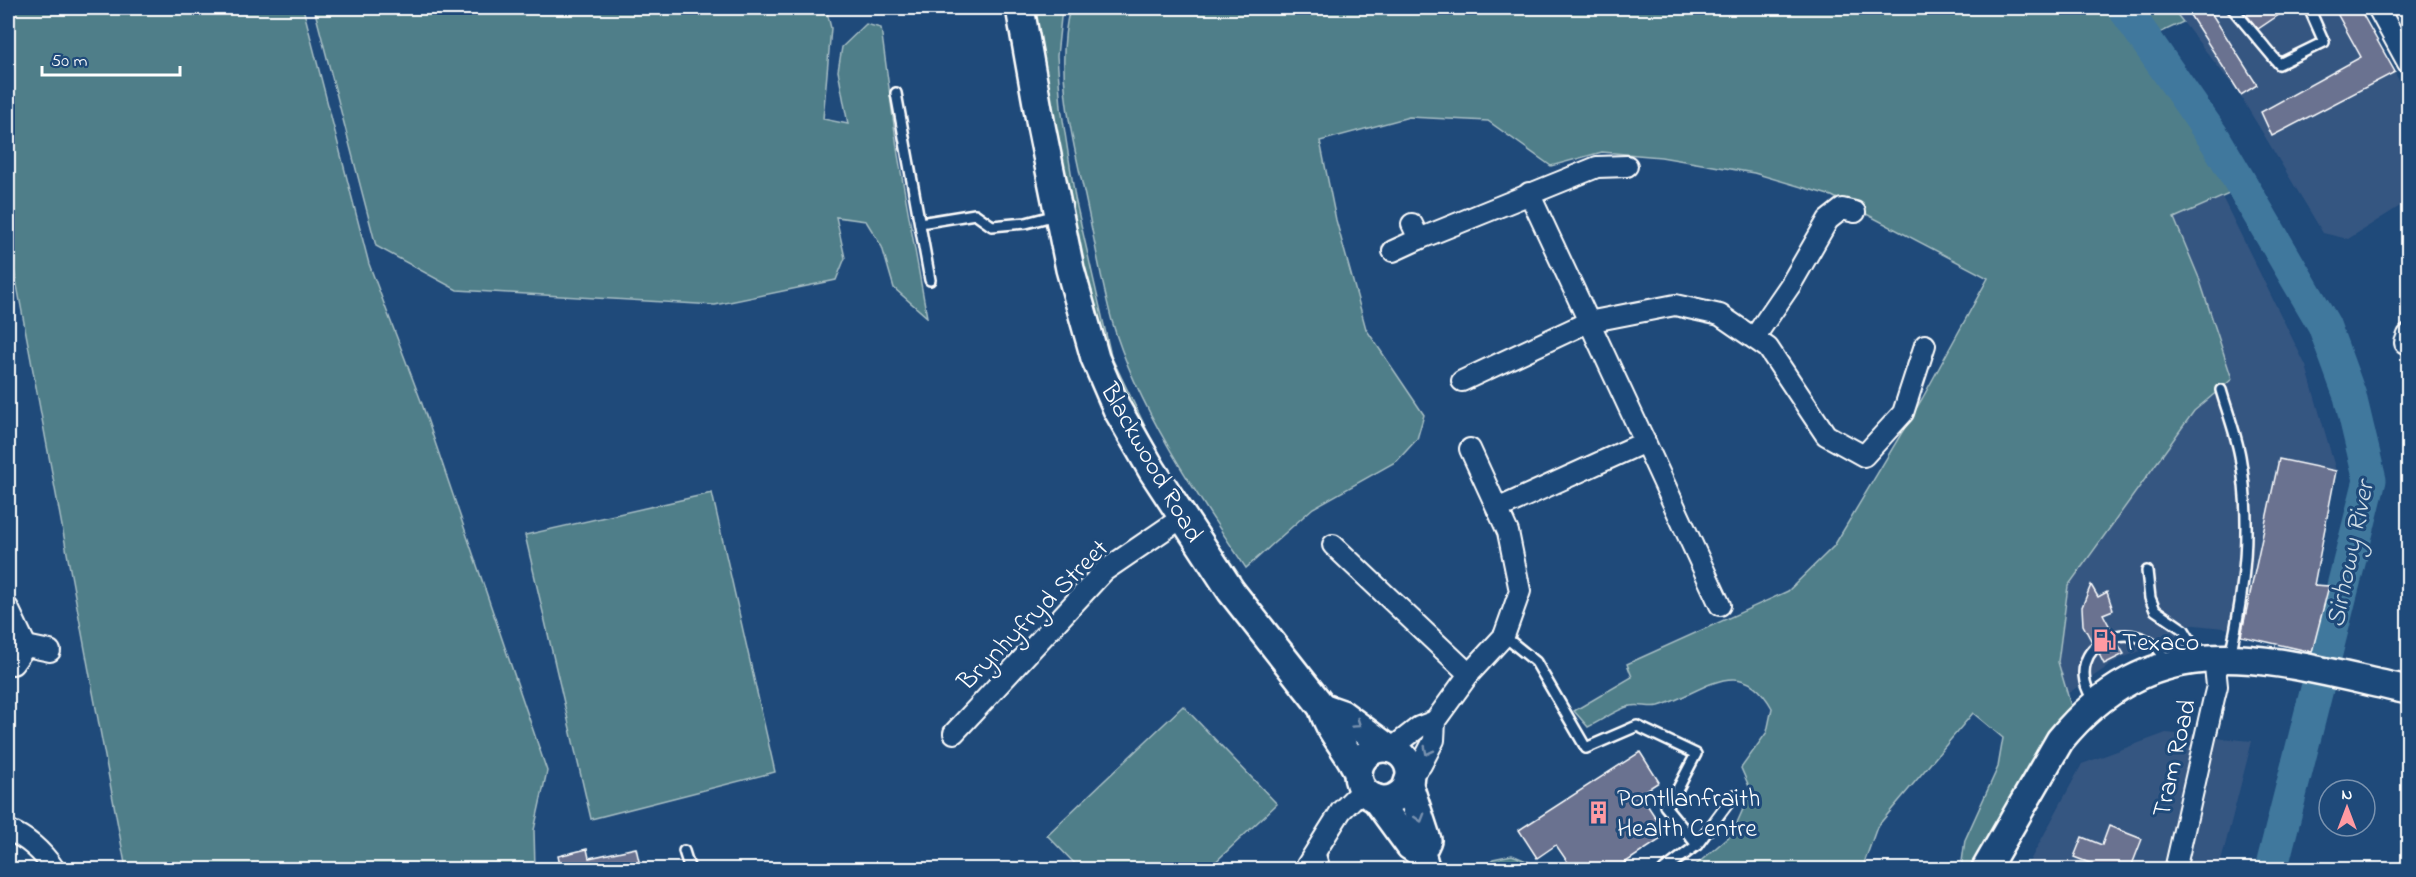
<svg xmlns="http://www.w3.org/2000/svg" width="2416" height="877" font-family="'Indie Flower',sans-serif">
  <rect width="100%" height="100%" fill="#1f4a7a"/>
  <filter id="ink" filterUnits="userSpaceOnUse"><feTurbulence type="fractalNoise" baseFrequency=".0167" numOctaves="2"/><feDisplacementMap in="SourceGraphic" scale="12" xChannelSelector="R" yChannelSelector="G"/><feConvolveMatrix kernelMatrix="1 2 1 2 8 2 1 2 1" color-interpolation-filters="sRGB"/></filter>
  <g filter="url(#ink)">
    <g fill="#365681">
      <polygon points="2172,8 2359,8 2408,97 2408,201 2348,239 2323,233 2238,92"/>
      <polygon points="2222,197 2306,366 2336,471 2314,584 2329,586 2312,652 2241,636 2242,630 2186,624 2175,638 2119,659 2067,694 2058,662 2068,586 2194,411 2221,390 2199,278 2174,218"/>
      <polygon points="2166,733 2252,741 2219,869 2025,870 2082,764"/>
    </g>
    <g fill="#4f7e89" stroke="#a7bec4" stroke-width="1.5">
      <polygon points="8,8 303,8 369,264 421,401 547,771 534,830 535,869 126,869 8,237"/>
      <polygon points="314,8 826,8 831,28 823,119 848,124 838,71 842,47 866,24 881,28 898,155 927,317 894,288 882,247 866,221 836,217 845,258 836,280 715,305 457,290 376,246"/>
      <polygon points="1030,8 1062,8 1057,56 1061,107 1075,198 1111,356 1159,455 1240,576 1238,579 1164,472 1104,353 1081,265"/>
      <path d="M1070,8h1102l11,14 -45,21 98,148 -62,27 25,60 33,101 -38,32 -126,175 -10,76 13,44 -99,163h-11l4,-29 33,-73 5,-29 -30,-25 -96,114 -15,42h-21l-13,-5 -3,6h-135l42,-36 19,-43 -10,-23 26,-36 5,-24c-32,-58 -72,-13 -113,-2 -9,2 -20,-2 -29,0 -13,3 -29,15 -42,21l-14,-16 58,-34 -5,-13 161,-73 46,-45 88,-147 66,-121 -156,-82 -78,-23 -93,-16 -59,-5 -51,14 -63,-45 -79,-4 -89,24 16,79 30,109 58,86 -7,24 -20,22 -84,47 -67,60c-50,-74 -109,-161 -134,-247 -12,-44 -19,-90 -29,-134 -13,-57 -28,-121 -13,-179z"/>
      <polygon points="712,493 775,772 591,819 525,535"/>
      <polygon points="1183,706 1277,804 1208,869 1080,869 1047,835"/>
      <polygon points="1512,855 1545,869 1481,869 1493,859"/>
    </g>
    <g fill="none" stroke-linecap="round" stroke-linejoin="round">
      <polyline stroke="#41789d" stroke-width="33" points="2124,8 2216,141 2324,325 2350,396 2370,480 2271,870"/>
    </g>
    <g fill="#6b7290" stroke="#fff" stroke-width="1.5">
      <polygon points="2202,8 2208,8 2257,85 2241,95 2190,15"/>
      <polygon points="2241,8 2289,8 2258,29"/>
      <polygon points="2334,8 2359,8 2395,72 2272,136 2261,112 2361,57"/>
      <polygon points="2279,459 2336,471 2314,585 2329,586 2312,652 2241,636"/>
      <polygon points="2091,585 2098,597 2107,592 2113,610 2103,614 2112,631 2092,642 2083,625 2082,607"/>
      <polygon points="2118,644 2124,654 2104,664 2099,654"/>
      <polygon points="1640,752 1659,782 1640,794 1667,835 1614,870 1573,870 1556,845 1537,858 1519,830"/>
      <polygon points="2109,826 2142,839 2130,870 2094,870 2095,865 2074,857 2082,837 2102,845"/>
      <polygon points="636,848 641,870 561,870 558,856 587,849 589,858"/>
    </g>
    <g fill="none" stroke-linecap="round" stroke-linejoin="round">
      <defs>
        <g id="service">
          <polyline points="2232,8 2279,64 2324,42 2309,8"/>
          <polyline points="896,93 930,280"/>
          <polyline points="920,223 975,214 992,226 1026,223 1056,215"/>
          <path d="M2221,390c6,21 15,44 19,66 12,68 5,133 -10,200"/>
          <polyline points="2147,571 2150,598 2155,610 2184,630 2201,658"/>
          <polyline points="1504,636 1536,662 1586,748 1637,726 1696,754 1673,798 1665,806 1697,845"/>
          <path d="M2094,701c-39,-57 48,-94 73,-38"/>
          <polyline points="1319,849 1325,870"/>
          <polyline points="684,851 690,870"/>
          <polyline points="1664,870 1697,845 1734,795"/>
        </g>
        <g id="minor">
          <polyline points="2378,8 2408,63"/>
          <polyline points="1419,239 1597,167 1627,166"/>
          <polyline points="1393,251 1419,239 1412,224"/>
          <polyline points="1754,338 1791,284 1828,220 1842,209 1855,212"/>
          <polyline points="2405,343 2408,335"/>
          <polyline points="1462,381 1588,322 1675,305 1720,315 1768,348 1826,435 1864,456 1903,413 1925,345"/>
          <polyline points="1645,442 1720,605"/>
          <polyline points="1497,509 1645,442 1529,193"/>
          <polyline points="1333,545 1469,674"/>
          <polyline points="8,608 26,646"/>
          <polyline points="13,664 26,646 50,651"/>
          <polyline points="954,733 1104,571 1183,517"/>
          <polyline points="1391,749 1419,727 1435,721"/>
          <polyline points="1410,775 1421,765 1434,740 1435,721 1469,674 1504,636 1520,591 1508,532 1470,449"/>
          <path d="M8,830c20,8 34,21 47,40"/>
          <polyline points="1304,870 1341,811 1363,789"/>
          <polyline points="2175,870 2214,698 2217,686 2214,657"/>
        </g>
        <g id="secondary">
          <path d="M1020,8l21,118 29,143 25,89 22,51 35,61 79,121 91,116c8,27 24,39 36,65"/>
          <polyline points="1322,707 1342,714 1388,748"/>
          <circle cx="1384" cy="774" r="26"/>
          <polyline points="1408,782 1427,840 1421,853 1426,870"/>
          <polyline points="1375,798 1410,846 1421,853"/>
          <path d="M1985,870l75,-130c101,-123 215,-78 348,-50"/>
        </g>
      </defs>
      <use href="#service" stroke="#fff" stroke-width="14"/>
      <use href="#minor" stroke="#fff" stroke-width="24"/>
      <use href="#secondary" stroke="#fff" stroke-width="32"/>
      <use href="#service" stroke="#1f4a7a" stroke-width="9"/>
      <use href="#minor" stroke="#1f4a7a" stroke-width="20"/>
      <use href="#secondary" stroke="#1f4a7a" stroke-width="27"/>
    </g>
    <defs><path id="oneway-chevron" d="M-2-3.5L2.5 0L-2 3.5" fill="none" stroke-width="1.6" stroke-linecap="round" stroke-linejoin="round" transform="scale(1.5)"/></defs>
    <g stroke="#7992af">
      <use href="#oneway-chevron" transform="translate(1357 724) rotate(35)"/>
      <use href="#oneway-chevron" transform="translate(1428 751) rotate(117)"/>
      <use href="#oneway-chevron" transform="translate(1420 818) rotate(73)"/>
    </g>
  </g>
  <defs>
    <symbol id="fuel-bare" viewBox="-9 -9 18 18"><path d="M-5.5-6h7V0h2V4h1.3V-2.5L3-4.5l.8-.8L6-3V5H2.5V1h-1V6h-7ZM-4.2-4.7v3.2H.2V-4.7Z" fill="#ff9aa2" stroke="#1f4a7a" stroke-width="2.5" paint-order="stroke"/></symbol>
    <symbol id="building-bare" viewBox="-9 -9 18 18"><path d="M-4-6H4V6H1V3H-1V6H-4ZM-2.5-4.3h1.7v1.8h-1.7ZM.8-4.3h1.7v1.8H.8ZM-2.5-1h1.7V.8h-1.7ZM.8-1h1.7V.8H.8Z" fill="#ff9aa2" stroke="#1f4a7a" stroke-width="2.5" paint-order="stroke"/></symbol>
  </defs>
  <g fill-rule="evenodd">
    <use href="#fuel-bare" x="2088" y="624" width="33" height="33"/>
    <use href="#building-bare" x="1582" y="796" width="33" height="33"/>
  </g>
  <g text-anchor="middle" stroke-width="6" stroke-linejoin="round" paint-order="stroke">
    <g font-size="26" fill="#fff" stroke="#1f4a7a">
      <text transform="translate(1153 462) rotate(60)" y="9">Blackwood Road</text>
      <text transform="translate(1032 614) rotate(-45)" y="9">Brynhyfryd Street</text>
      <text transform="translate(2173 758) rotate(-77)" y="9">Tram Road</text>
    </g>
    <g font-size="26" fill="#fff" stroke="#1f4a7a" text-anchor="start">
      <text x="2122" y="650">Texaco</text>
      <text x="1617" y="806">Pontllanfraith<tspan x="1617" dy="30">Health Centre</tspan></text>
    </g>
    <g font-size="27" font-style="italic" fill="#d0dde6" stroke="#1f4a7a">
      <text transform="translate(2349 554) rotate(-78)" y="9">Sirhowy River</text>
    </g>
  </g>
  <rect width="2416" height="877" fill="none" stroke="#1f4a7a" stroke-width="30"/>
  <rect x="15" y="15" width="2386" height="847" fill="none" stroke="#fff" stroke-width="2" filter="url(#ink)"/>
  <g transform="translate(2347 808)"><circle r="28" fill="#1f4a7a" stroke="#7992af" stroke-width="1.5"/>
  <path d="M0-4.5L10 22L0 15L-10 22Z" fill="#ff9aa2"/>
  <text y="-9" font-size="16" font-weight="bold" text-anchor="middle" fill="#ffffff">N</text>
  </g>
  <path d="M42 66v9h138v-9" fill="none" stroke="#ffffff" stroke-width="3"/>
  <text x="51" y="66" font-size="18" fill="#ffffff" stroke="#1f4a7a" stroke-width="4.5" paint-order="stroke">50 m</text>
</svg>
